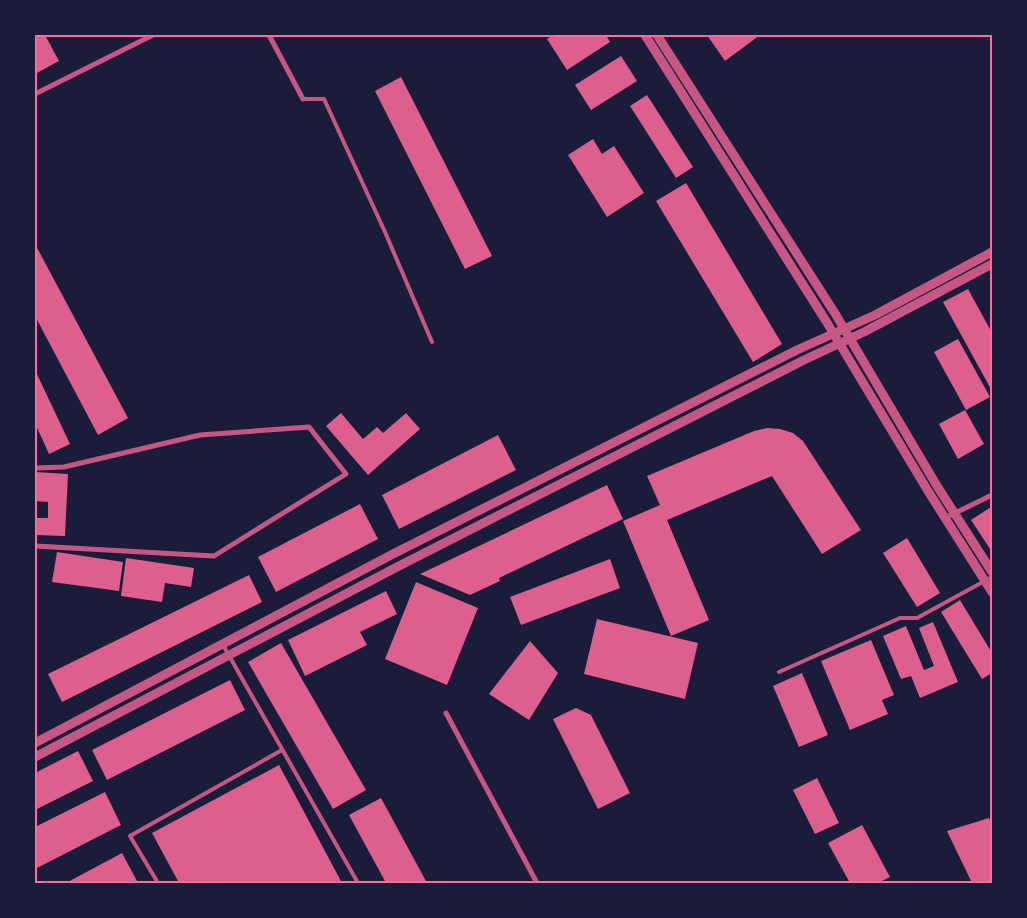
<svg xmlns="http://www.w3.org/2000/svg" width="1027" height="918" font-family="'Asap Condensed',sans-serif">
  <rect width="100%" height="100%" fill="#1b1b3a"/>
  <g fill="#dd5f8e">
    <polygon points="35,35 45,35 59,61 35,74"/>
    <polygon points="553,35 606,35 610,42 567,70 547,39"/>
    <polygon points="707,35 760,35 725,61"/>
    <polygon points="621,56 637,81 591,110 575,85"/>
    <polygon points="401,77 492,256 465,269 375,91"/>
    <polygon points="647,95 693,167 676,178 630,106"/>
    <polygon points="593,139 602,154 614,146 644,193 607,217 568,155"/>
    <polygon points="686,183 782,344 753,362 656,201"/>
    <polygon points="35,244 128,418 98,435 35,316"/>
    <polygon points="968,289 992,333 992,391 943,302"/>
    <polygon points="958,339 990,397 966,410 934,352"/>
    <polygon points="35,370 70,444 49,454 35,423"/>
    <polygon points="965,410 984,444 958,459 939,424"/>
    <polygon points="341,413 363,439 377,427 383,433 406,413 420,429 368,475 326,426"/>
    <polygon points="767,428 780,429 793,433 803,441 861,530 822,554 772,476 667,520 709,620 671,636 623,521 660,505 647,476 754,431"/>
    <polygon points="498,435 516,470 399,529 382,495"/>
    <polygon points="35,472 68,474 65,536 35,535 35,518 48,518 48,502 35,501"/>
    <polygon points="607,485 623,519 499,578 500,581 470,595 420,574"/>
    <polygon points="360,504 378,539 276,592 258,557"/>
    <polygon points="991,507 992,508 992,552 971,520"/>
    <polygon points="907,538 940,593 917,607 883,553"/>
    <polygon points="57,552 123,562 119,591 52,582"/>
    <polygon points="126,558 194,568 191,587 165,583 162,602 121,596"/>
    <polygon points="610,559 620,588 521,625 510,597"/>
    <polygon points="249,575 262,602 62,702 48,674"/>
    <polygon points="416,582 478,608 447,685 385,659"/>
    <polygon points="386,591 397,614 360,632 367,645 305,676 288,640"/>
    <polygon points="960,600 992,653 992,673 982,679 941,612"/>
    <polygon points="597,619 698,643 685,699 584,674"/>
    <polygon points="933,622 958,682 920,698 911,676 901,679 883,636 906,626 924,670 934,666 919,628"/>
    <polygon points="871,640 894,695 882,700 888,714 850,730 821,661"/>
    <polygon points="530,641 558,673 529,720 489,694"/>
    <polygon points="281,643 366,790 333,809 248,662"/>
    <polygon points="802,673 828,735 799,747 773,686"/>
    <polygon points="230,680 245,710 107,780 92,750"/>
    <polygon points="576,708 591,715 630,793 598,809 553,719"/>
    <polygon points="78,751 93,781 35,810 35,773"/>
    <polygon points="279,765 342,883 179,883 152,833"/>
    <polygon points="817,778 839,823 815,834 793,790"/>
    <polygon points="105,792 121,825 35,869 35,827"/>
    <polygon points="381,798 427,883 386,883 349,815"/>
    <polygon points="989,818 992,825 992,883 972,883 947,831"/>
    <polygon points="862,825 890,877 878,883 850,883 828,843"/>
    <polygon points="122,853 138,883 66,883"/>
  </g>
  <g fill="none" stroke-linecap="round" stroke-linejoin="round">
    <g stroke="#c65784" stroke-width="4">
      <polyline points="303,99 324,99 385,232 432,342"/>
      <polyline points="223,645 358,883"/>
      <polyline points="779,672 900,618 917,618 992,577"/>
      <polyline points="158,883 130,836 282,750"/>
    </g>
    <g stroke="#c65784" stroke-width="5">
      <polyline points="269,35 303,99"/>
      <polyline points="35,94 153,35"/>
      <polyline points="35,468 64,467 200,435 309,427 346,474 214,556 35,546"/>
      <polyline points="945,518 992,495"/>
      <polyline points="446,713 537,883"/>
    </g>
    <g stroke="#c65784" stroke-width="9">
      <polyline points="645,35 826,321 928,491 992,592"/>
      <polyline points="657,35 836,315 937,486 992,572"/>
      <polyline points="35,743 393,554 797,350 875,315 992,252"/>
      <polyline points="35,757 397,567 804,360 864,332 992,264"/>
    </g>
  </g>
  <rect width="1027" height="918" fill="none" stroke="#1b1b3a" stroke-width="72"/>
  <rect x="36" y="36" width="955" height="846" fill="none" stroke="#ff6b9d" stroke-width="2"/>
</svg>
